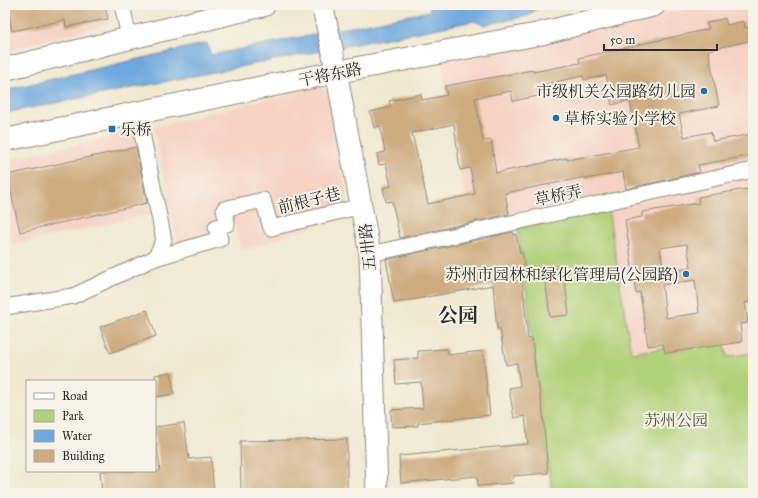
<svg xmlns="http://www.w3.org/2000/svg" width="758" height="498" font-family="'IM FELL Great Primer','Noto Serif SC',serif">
  <rect width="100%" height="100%" fill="#f7f3e8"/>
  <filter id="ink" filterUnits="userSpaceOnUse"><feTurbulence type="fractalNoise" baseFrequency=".025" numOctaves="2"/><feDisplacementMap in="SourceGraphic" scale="8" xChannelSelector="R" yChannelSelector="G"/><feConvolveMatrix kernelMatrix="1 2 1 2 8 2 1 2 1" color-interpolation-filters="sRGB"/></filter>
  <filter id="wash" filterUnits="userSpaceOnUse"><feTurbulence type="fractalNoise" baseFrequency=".012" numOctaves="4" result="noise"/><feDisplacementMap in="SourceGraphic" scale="16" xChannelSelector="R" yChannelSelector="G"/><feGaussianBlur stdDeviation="0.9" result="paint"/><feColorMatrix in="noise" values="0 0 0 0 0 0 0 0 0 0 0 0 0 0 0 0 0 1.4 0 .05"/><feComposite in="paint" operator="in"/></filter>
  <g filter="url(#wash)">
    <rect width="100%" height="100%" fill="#f0e8d0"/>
    <g fill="#f6d2c4">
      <polygon points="5,5 110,5 113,23 5,51"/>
      <polygon points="704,5 753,5 753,163 470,225 441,57 550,37"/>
      <polygon points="311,88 321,88 327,91 330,98 350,215 242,251 235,226 178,244 154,127"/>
      <polygon points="144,130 161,212 12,245 5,207 5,160"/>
      <polygon points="753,176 753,353 727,357 724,340 631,353 608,209"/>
    </g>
    <polygon fill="#b1d179" stroke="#6e7e52" points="608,209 631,353 724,340 727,357 753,353 753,493 552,493 518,229"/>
    <polygon fill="#6da8de" stroke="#4c6a84" points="430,5 486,5 487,7 496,5 541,5 528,16 484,25 474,21 5,113 5,90 207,43 211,55 430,11"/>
    <g id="blocks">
      <g fill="#ceac80" fill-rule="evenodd">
        <polygon points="7,5 105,5 108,19 66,27 65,20 12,31"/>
        <path d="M725,18l2,7 17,-4 1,7 8,-2v14l-45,10 11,56 -40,8 5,23 27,-5 2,9 40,-7v21l-55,10 2,7 -74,17 -3,-17 -37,7v-2l-81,16 4,21 -109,24 -8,-37 -6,1 -3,-14 8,-2 -5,-22 -7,1 -2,-11 8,-2 -5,-26 -6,2 -4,-16 21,-5 -2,-6 32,-7 1,6 25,-5 -2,-9 88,-16v2l47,-9 -1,-5 130,-29 -2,-6zM606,75l6,30 18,-4 9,46 -72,13v-2l-71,15 -5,-33 -8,1 -8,-43 36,-7 2,10 25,-5 -2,-10 47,-10 1,4zM454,124l6,46 10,-2 5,26 -47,10 -16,-71z"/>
        <polygon points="136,147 147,203 20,232 7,175"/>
        <path d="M753,188v113l-8,2 3,20 -8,1 2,18 -77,11 -2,-9 -15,2 -8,-54 -4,1 -11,-73 17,-3v-5l57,-9 -1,-6zM687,244l4,24 -27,4 -4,-24zM695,280l4,33 -33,5 -4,-33z"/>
        <polygon points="513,232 514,235 516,234 520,253 523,253 525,276 522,277 528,339 532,338 537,384 538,383 543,413 548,473 513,476 514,483 478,486 477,476 401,483 399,456 528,444 525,416 514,418 509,388 520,386 517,363 506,365 500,329 497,329 493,285 394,303 386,260"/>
        <polygon points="563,267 569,315 550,317 544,269"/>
        <polygon points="147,310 156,336 110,353 100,327"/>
        <polygon points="447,349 448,355 483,351 490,415 418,423 418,426 392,427 391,410 423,408 421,382 396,384 394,360 418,358 418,351"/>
        <polygon points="171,372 174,394 155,397 155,375"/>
        <polygon points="184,423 189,459 211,457 214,493 102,493 100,471 160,471 157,445 155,445 155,427"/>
        <polygon points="347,439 347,493 241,493 240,441"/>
      </g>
    </g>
  </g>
  <g filter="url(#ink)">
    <use href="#blocks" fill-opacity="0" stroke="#8e8a7e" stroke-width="1"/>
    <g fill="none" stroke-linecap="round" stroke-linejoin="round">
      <defs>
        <g id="street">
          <polyline points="122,5 129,37"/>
          <polyline points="370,254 753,170"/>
          <polyline points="155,258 220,239 216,227 227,224 224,209 263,200 271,228 362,206"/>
          <polyline points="5,307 73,296 155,258 164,240 138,114"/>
        </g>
        <polyline id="secondary" points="333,55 370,254 377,493"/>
        <g id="primary">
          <polyline points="5,69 264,5"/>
          <polyline points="5,140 337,72 539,34 654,5"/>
        </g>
      </defs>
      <use href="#street" stroke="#8e8a7e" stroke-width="17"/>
      <use href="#secondary" stroke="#8e8a7e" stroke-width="23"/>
      <use href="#primary" stroke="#8e8a7e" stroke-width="24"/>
      <use href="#street" stroke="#fff" stroke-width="15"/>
      <use href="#secondary" stroke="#fff" stroke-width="21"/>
      <use href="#primary" stroke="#fff" stroke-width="22"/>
      <defs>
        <polyline id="secondary-bridge" points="324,13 333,53"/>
      </defs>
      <use href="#secondary-bridge" stroke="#8e8a7e" stroke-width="23" stroke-linecap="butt"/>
      <use href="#secondary-bridge" stroke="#fff" stroke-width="21"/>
    </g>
  </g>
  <g fill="#1f6fb2" stroke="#f7f3e8" stroke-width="1.5">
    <circle cx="704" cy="91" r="4"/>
    <circle cx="556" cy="118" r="4"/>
    <rect x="108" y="125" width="8" height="8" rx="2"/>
    <circle cx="686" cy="274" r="4"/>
  </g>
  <g text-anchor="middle" stroke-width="4" stroke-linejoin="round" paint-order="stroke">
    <g font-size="16" fill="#2b2b2b" stroke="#f7f3e8">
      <text transform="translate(330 74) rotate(-11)" y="6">干将东路</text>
      <text transform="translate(558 195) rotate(-12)" y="6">草桥弄</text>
      <text transform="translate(309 200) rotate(-14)" y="6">前根子巷</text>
      <text transform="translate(367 247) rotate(-96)" y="6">五卅路</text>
    </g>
    <g font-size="16" fill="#2b2b2b" stroke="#f7f3e8" text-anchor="end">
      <text x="696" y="97">市级机关公园路幼儿园</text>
      <text x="564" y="124" text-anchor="start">草桥实验小学校</text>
      <text x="120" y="135" text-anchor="start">乐桥</text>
      <text x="678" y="280">苏州市园林和绿化管理局(公园路)</text>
    </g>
    <g font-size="16" fill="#4c543e" stroke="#f7f3e8">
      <text x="676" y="426">苏州公园</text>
    </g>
    <g font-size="20" font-weight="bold" fill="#2b2b2b" stroke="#f7f3e8">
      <text x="458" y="322">公园</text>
    </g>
  </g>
  <rect width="758" height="498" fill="none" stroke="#f7f3e8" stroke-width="20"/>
  <rect x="26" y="380" width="130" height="92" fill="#f7f3e8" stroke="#a5a39c"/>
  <rect x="34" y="393" width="20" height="6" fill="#ffffff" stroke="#a5a39c"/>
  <text x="62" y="400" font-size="12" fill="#2b2b2b">Road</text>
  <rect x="34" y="410" width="20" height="12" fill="#b1d179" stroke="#a5a39c"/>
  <text x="62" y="420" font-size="12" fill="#2b2b2b">Park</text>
  <rect x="34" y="430" width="20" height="12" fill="#6da8de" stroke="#a5a39c"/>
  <text x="62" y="440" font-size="12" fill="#2b2b2b">Water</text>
  <rect x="34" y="450" width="20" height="12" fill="#ceac80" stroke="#a5a39c"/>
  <text x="62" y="460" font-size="12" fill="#2b2b2b">Building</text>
  <path d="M604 44v6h113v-6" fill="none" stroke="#2b2b2b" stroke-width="2"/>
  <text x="610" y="44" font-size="12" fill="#2b2b2b" stroke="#f7f3e8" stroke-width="3" paint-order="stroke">50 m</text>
</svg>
